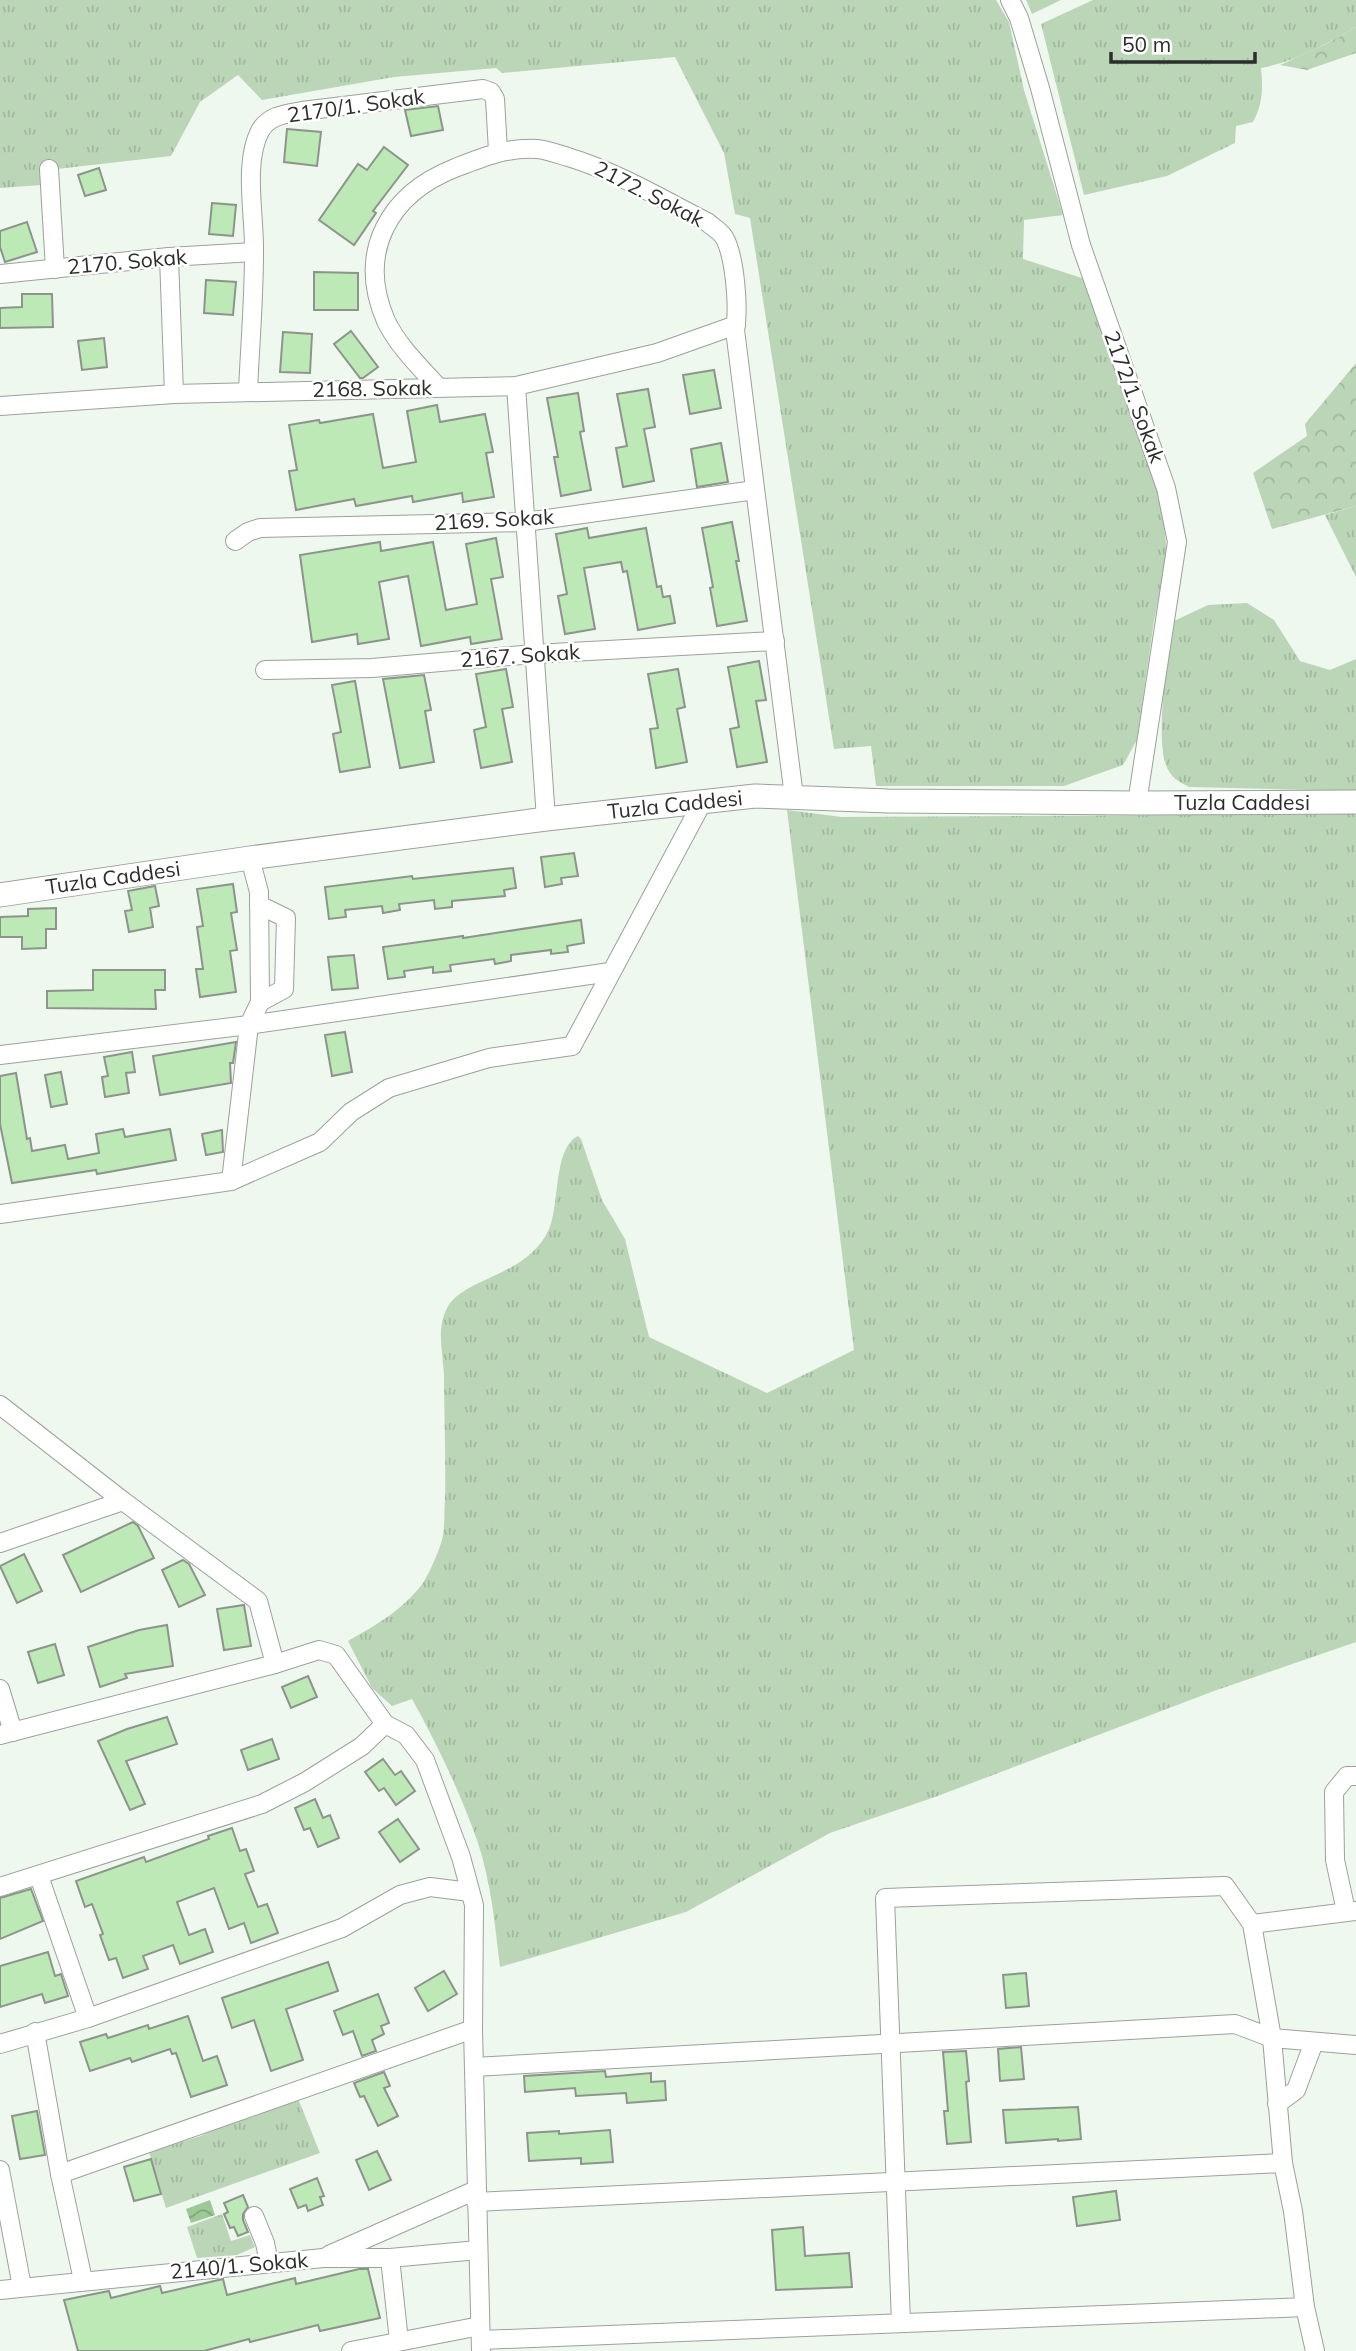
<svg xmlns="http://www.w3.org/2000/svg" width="1356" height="2351" font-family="Mulish,sans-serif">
  <defs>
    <pattern id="grass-tufts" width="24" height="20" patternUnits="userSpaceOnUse" patternTransform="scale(1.75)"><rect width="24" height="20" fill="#bad6b6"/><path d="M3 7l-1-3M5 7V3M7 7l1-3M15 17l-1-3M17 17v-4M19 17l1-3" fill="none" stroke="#a0b89d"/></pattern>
    <pattern id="forest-crowns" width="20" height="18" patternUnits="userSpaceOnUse" patternTransform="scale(1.75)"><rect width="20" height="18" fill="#bad6b6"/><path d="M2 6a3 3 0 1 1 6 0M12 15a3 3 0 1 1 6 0" fill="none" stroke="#a0b89d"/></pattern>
    <pattern id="water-waves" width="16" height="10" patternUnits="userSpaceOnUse" patternTransform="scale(1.75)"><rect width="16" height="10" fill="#9cc997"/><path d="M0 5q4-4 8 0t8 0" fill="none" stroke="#7fa47b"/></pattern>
  </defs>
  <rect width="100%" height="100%" fill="#eff8ee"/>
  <g fill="url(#grass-tufts)">
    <polygon points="0,0 996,0 1009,22 1024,90 1063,215 1024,220 1023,259 1085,279 1141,428 1163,515 1167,553 1154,621 1137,740 1123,765 1064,786 876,786 871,746 834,749 750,218 735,214 724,153 675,57 502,73 496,68 394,77 262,100 238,75 200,102 171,156 57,169 56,184 0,188"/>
    <polygon points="1026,0 1061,0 1032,14"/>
    <path d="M1093,0h263v27c-30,17 -61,35 -95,41 2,19 2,36 -8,54l-17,4 -1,17 -68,33 -83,19 -43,-171z"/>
    <polygon points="1356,506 1356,577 1325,515"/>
    <path d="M1247,603l27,17 26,41 30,9 26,-11v132l-167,-4c-10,-5 -19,-10 -23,-22 -11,-29 2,-109 6,-143l36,-17z"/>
    <path d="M787,810l55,7 514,-3v828l-142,49 -279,106 -105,36 -144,79 -186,55c-5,-42 -9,-86 -23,-127 -17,-48 -40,-96 -65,-141l-20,7 -20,-18 -24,-47c28,-16 55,-31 75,-58 6,-9 19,-38 20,-48 2,-12 1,-25 2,-37 1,-41 -1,-82 -1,-122 -1,-24 -8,-46 3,-68 16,-31 81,-31 102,-79 11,-24 4,-81 29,-93l3,3 21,61 23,39 24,98 118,56 87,-43z"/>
    <polygon points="297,2096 320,2153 166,2208 149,2152 201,2136 228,2122 253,2117"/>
    <polygon points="222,2214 231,2241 250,2235 255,2247 237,2255 197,2258 187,2227"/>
  </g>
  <g fill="url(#forest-crowns)">
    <polygon points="1356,27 1356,53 1307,70 1280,65 1324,45"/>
    <polygon points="1356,363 1356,506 1272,529 1253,473 1307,436 1305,424"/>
  </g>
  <polygon fill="url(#water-waves)" points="210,2200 215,2215 191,2223 186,2209"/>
  <g fill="#bce9b6" stroke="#8d948c" stroke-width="2">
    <polygon points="438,106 443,130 411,136 405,110"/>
    <polygon points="287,129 321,132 317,166 284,162"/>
    <polygon points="384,147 408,165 373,211 376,213 354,245 319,220 358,164 367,170"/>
    <polygon points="99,168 106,190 85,196 78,175"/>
    <polygon points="212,203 236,205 233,236 209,234"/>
    <polygon points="27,222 37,252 5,262 0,247 0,231"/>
    <polygon points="314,272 358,273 358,310 314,310"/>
    <polygon points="206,280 236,282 233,315 204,313"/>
    <polygon points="22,294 52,294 53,327 0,328 0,308 22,307"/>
    <polygon points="351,331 378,367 363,378 360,378 334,344"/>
    <polygon points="283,332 312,334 310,373 280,372"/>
    <polygon points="104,338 107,367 82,370 78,341"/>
    <polygon points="714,370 721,408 690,414 683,375"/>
    <polygon points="648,389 655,427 644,429 654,481 623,487 616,448 627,446 617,394"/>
    <polygon points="578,393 584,431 580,432 591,490 561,496 554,457 558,457 547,398"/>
    <polygon points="437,405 440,422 485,414 493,452 486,453 494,497 463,502 462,493 413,502 412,496 356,506 354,499 296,510 289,471 297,470 289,425 319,420 320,423 373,414 383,468 416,462 407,411"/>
    <polygon points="721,443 728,482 697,487 691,449"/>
    <polygon points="732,522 739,561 736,561 747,621 717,626 710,588 713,587 702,528"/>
    <polygon points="587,528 589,538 646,528 657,587 661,586 663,597 670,596 675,623 638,630 627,571 623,572 621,562 584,568 595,629 565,634 558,596 567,594 556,534"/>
    <polygon points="496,538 503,577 491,579 502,639 471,644 470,637 421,646 408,576 379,582 389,639 358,644 357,634 312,642 300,555 380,542 381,551 433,542 446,610 477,604 466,544"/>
    <polygon points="759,661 766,700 756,701 767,762 737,767 730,729 739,727 728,667"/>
    <polygon points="506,669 513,707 502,709 512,762 481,768 474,730 486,727 476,674"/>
    <polygon points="678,669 685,707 677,709 687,762 656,768 650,729 658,728 648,674"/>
    <polygon points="424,675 431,710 425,711 434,762 400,768 383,679"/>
    <polygon points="355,681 370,767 340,772 333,734 341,732 332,685"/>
    <polygon points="574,853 578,876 561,878 562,884 545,887 541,857"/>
    <polygon points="513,868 516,888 504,890 505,896 452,901 452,907 435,909 434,900 399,904 400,910 383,913 382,906 345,910 346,917 329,919 325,887 412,876 413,879"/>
    <polygon points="233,884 237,912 231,913 237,950 230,951 236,992 200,997 196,969 203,969 197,927 203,926 197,889"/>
    <polygon points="155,886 159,906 150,908 153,927 129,932 125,911 132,910 128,891"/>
    <polygon points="56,908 56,929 46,929 46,948 22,949 22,937 0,937 0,917 28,916 28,909"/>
    <polygon points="581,920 584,943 567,946 568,952 551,954 551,950 511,955 511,961 495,964 494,959 450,965 451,971 433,973 433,967 404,971 405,977 388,979 383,947 463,936 463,938"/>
    <polygon points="354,955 358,988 332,990 328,957"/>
    <polygon points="93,970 165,970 165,990 155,990 156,1009 47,1008 47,991 93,990"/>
    <polygon points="345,1032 352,1072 332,1076 325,1035"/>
    <polygon points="236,1042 233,1063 230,1063 231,1083 160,1095 153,1056"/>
    <polygon points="132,1052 135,1072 126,1073 129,1093 105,1097 102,1077 108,1076 104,1057"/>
    <polygon points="61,1072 67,1104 51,1107 45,1075"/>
    <polygon points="16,1073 27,1139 30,1138 32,1151 65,1145 68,1159 99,1153 96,1134 123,1129 125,1137 170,1129 176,1160 97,1174 96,1170 12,1183 0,1124 0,1076"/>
    <polygon points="222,1130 223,1152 206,1155 202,1134"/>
    <polygon points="133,1522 138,1526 154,1558 81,1592 63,1555"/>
    <polygon points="24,1554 42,1591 17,1603 0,1566"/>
    <polygon points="183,1560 189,1564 205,1595 179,1607 162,1570"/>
    <polygon points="244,1605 251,1646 224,1650 217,1609"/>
    <polygon points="167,1625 173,1666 125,1674 127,1678 100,1687 88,1647 139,1630"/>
    <polygon points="55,1644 64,1675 38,1683 28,1652"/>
    <polygon points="308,1676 317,1697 291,1708 282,1687"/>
    <polygon points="167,1717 177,1744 126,1761 145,1804 130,1810 98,1741 127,1729"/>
    <polygon points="272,1739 279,1759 248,1770 241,1750"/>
    <polygon points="383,1759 395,1775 401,1771 415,1791 396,1805 384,1788 379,1791 365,1772"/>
    <polygon points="315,1799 323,1818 330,1815 339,1838 318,1847 310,1828 304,1830 295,1808"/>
    <polygon points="398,1819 419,1849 400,1862 379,1832"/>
    <polygon points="232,1828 240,1851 246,1849 254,1871 245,1874 258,1907 267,1904 278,1933 251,1943 244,1923 229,1929 214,1888 177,1902 189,1935 205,1929 213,1952 180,1964 173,1945 143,1956 148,1969 123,1978 116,1958 109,1960 100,1935 103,1934 92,1904 85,1907 76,1881 144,1857 146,1862 209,1839 208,1836"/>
    <polygon points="31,1889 43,1921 0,1939 0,1898"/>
    <polygon points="48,1952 55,1976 61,1974 68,1996 45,2003 42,1994 0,2007 0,1966"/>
    <polygon points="328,1962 338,1991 286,2009 303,2060 271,2071 254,2020 232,2028 222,1998"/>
    <polygon points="444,1971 457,1994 428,2011 415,1988"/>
    <polygon points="1026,1973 1029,2006 1006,2008 1003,1975"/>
    <polygon points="378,1994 389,2023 381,2026 384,2034 372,2040 376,2051 362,2056 353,2031 343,2035 334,2011"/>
    <polygon points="188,2016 203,2061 217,2056 227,2085 191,2097 176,2053 172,2054 170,2049 132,2062 130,2058 90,2071 80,2042 106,2034 108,2038 148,2025 149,2029"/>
    <polygon points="1021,2047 1024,2079 1000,2081 998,2049"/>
    <polygon points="966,2051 969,2081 966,2082 971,2142 947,2144 944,2111 948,2111 943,2052"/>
    <polygon points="605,2071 606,2077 651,2073 651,2082 665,2081 666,2100 627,2103 626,2093 576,2096 575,2088 525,2092 524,2076"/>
    <polygon points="384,2072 390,2086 384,2088 398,2116 378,2126 364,2096 360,2097 354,2083"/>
    <polygon points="1078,2107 1081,2139 1058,2141 1058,2139 1006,2143 1003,2110"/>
    <polygon points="37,2111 45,2155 20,2159 12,2116"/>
    <polygon points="610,2130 613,2162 581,2164 581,2158 529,2161 527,2133 559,2131 559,2134"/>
    <polygon points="377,2151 391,2180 369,2190 356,2160"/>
    <polygon points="151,2159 161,2194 134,2201 124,2167"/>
    <polygon points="317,2178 324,2196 320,2197 323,2205 308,2211 306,2205 298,2208 290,2189"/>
    <polygon points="1116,2191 1120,2220 1077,2226 1073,2197"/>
    <polygon points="243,2195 248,2207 243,2214 243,2220 248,2232 238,2236 234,2227 230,2228 224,2214 228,2212 224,2203"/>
    <polygon points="803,2227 805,2256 849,2253 852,2287 776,2290 772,2230"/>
    <polygon points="359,2269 368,2269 380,2318 320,2331 318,2325 250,2342 249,2339 204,2351 78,2351 64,2300 109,2291 111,2298 160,2286 162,2293 223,2279 227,2295 295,2278 296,2284"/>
  </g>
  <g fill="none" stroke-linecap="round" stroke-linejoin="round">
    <defs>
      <g id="minor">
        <polyline points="1010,0 1019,18 1040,88 1081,245 1166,488 1177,542 1137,803"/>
        <polyline points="49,169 55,269"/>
        <polyline points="169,257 174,394"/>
        <polyline points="0,274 169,257 254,252"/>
        <polyline points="516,386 546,819"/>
        <path d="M438,387c-18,-20 -40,-41 -52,-66 -30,-69 3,-127 69,-153 28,-11 52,-21 82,-19 10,1 21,5 31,8 49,15 94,42 139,65 6,5 13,9 17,15 11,19 15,71 11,93l59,467"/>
        <path d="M248,391c2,-46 6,-92 6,-138 1,-36 -11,-90 6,-122 9,-16 26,-17 42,-20l181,-22 8,3 4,7 3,52"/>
        <polyline points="0,406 174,394 516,386 657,353 736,325"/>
        <polyline points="235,541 248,532 260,528 525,522 755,490"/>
        <polyline points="265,670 372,668 534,654 775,641"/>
        <polyline points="259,905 286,918 284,989 260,1002"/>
        <polyline points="0,1055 249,1025 610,972"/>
        <polyline points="231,1181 249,1025 260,1002 259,892 250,858"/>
        <polyline points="0,1214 231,1181 320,1142 351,1112 389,1088 489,1058 572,1046 703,801"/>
        <polyline points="0,1405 123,1501 258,1601 275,1664 0,1735"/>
        <polyline points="0,1543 123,1501"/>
        <polyline points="275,1664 319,1650 336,1655 385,1724"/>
        <polyline points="0,1689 13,1732"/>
        <polyline points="39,1876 88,2018"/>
        <polyline points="0,1887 262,1804 305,1782 362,1746 385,1724 406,1735 425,1760 461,1857 474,1905 473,2029 481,2351"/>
        <polyline points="1346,1911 1335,1860 1334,1792 1347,1776 1356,1776"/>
        <polyline points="1252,1924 1356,1911"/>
        <polyline points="35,2032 60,2174 83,2280"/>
        <polyline points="0,2044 88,2018 342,1928 400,1895 430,1887 470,1892"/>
        <polyline points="474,2067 1235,2024 1272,2038 1356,2045"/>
        <polyline points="1277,2104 1296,2090 1314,2042"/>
        <polyline points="0,2170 22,2287"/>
        <polyline points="60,2174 473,2029"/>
        <polyline points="476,2202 1283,2163"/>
        <polyline points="254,2216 265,2243 269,2263"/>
        <polyline points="329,2255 476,2190"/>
        <polyline points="390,2258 399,2341"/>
        <polyline points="0,2290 323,2258 390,2258 478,2250"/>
        <polyline points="901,2323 885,1898 1225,1886 1252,1924 1272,2038 1283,2163 1293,2211 1305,2307 1315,2351"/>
        <polyline points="481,2340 1305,2307"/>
        <polyline points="351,2351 480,2326"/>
      </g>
      <polyline id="secondary" points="0,895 250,858 546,819 755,796 888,801 1137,803 1356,802"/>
    </defs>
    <use href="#minor" stroke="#9aa299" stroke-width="20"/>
    <use href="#secondary" stroke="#9aa299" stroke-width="25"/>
    <use href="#minor" stroke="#fff" stroke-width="18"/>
    <use href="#secondary" stroke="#fff" stroke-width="23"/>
  </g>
  <g text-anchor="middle" stroke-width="5" stroke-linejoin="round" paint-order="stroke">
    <g font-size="21" fill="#2b2e2b" stroke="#fff">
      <text transform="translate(356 106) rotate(-8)" y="7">2170/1. Sokak</text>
      <text transform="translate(649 194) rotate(27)" y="7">2172. Sokak</text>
      <text transform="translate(127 262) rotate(-5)" y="7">2170. Sokak</text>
      <text transform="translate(372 389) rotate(-1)" y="7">2168. Sokak</text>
      <text transform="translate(1134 397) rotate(70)" y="7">2172/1. Sokak</text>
      <text transform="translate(494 520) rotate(-3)" y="7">2169. Sokak</text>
      <text transform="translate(520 656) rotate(-4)" y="7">2167. Sokak</text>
      <text x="1242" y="810">Tuzla Caddesi</text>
      <text transform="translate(675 805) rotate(-6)" y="7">Tuzla Caddesi</text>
      <text transform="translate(113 878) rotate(-8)" y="7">Tuzla Caddesi</text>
      <text transform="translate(239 2266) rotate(-5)" y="7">2140/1. Sokak</text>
    </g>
  </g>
  <path d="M1111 52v10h144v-10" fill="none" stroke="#2b2e2b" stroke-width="3.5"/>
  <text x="1122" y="52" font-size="21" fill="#2b2e2b" stroke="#ffffff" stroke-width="5" paint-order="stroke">50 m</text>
</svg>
